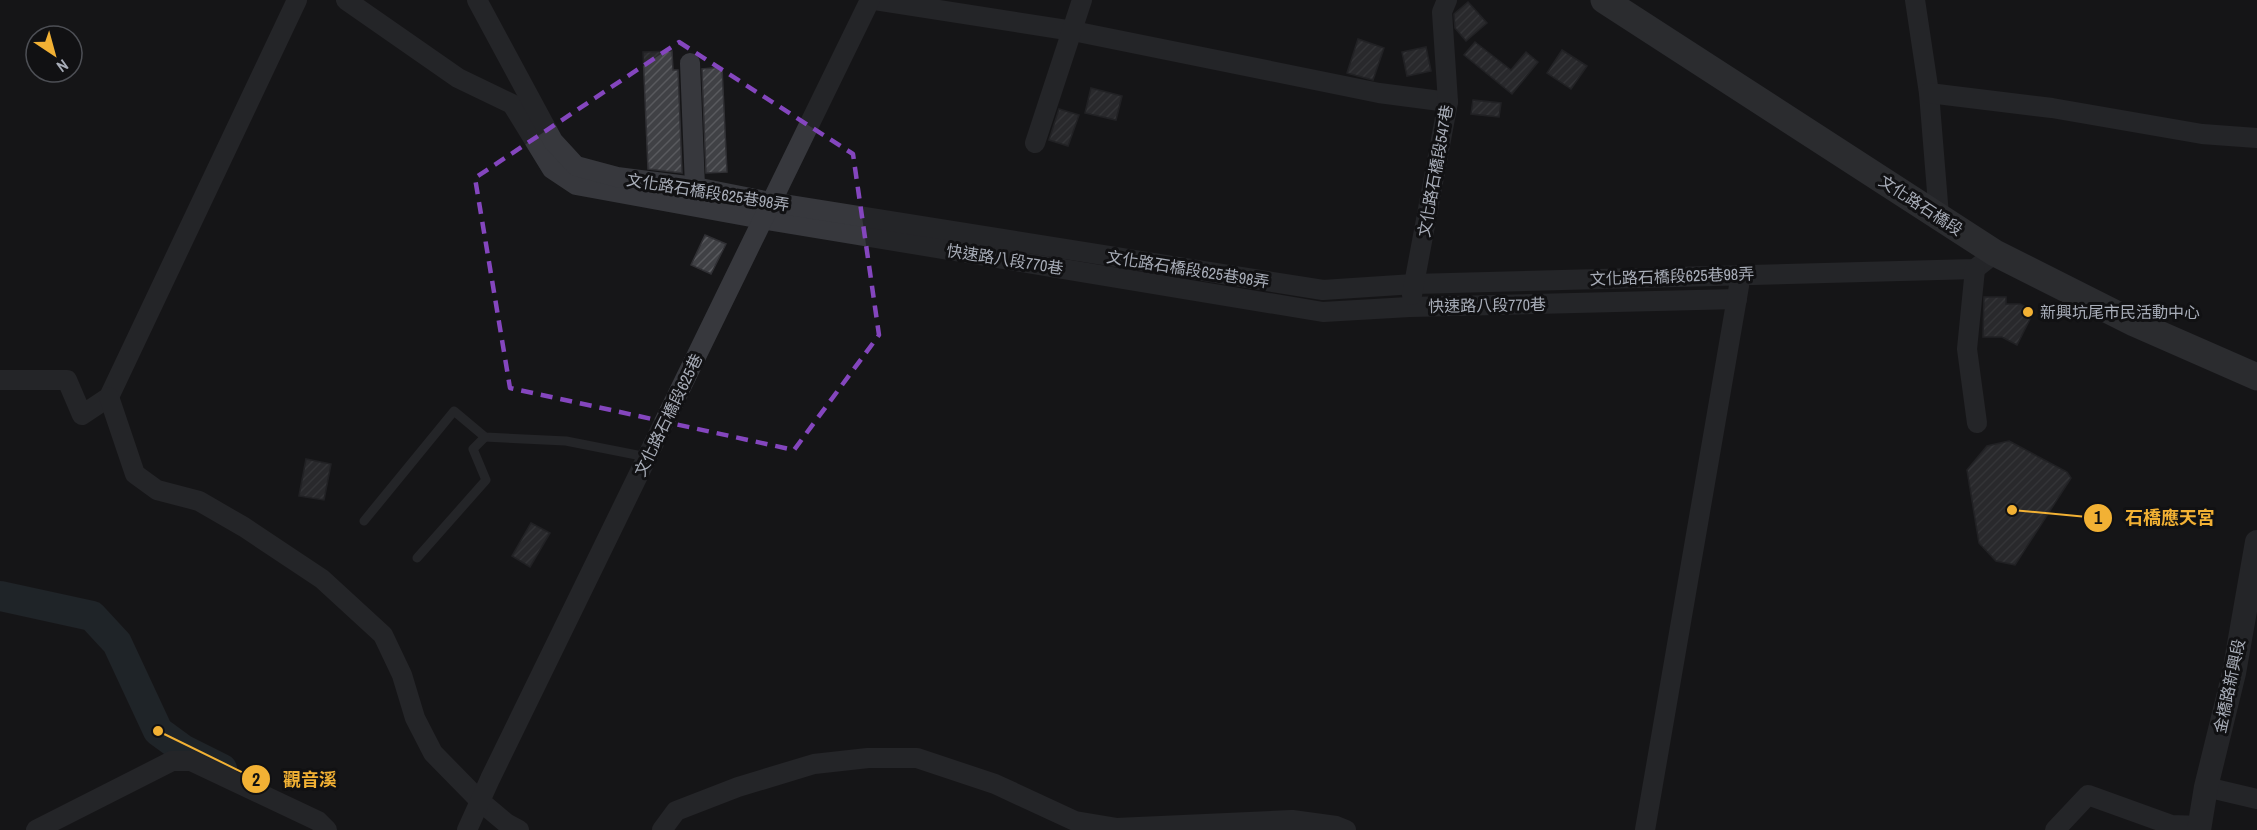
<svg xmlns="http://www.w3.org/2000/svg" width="2257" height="830" font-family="'Archivo Narrow','Noto Sans TC',sans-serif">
  <defs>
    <pattern id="building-hatch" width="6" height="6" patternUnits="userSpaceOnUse" patternTransform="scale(1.5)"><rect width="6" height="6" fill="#404145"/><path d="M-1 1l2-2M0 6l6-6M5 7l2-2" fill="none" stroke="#595a5e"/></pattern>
  </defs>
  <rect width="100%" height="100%" fill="#161618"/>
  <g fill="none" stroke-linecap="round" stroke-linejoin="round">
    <polyline stroke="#2c353c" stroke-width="30" points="0,596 92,616 117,643 158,731 184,750 222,769"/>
  </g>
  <g fill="url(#building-hatch)" stroke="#303034" stroke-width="1.5">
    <polygon points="1468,2 1487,23 1466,41 1455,28 1454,14"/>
    <polygon points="1358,39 1384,48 1373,80 1347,73"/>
    <polygon points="1475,42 1511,70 1526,52 1538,62 1512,94 1464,55"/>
    <polygon points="1426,47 1431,71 1407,76 1402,52"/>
    <polygon points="1562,50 1587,66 1571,89 1547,73"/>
    <polygon points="672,51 673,70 678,70 682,173 648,169 643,52"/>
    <polygon points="722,67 727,172 706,173 702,69"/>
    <polygon points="1091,88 1122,96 1116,120 1085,113"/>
    <polygon points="1473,100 1501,103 1499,117 1471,114"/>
    <polygon points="1059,109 1079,115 1068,146 1049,140"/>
    <polygon points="705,235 726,244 711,274 691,265"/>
    <polygon points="1984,297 2006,297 2006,304 2020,304 2034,311 2017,345 2002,337 1983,337"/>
    <polygon points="2009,441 2067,472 2071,478 2015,565 1996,561 1979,543 1967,470 1987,446"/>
    <polygon points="306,459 331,464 324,500 299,496"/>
    <polygon points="531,523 550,533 530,567 512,556"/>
  </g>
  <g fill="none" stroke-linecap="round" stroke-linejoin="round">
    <g stroke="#37383d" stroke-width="9">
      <polyline points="364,521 454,411 485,437 566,441 647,457"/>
      <polyline points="417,558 486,480 473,449 485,437"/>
    </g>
    <g stroke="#37383d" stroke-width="20">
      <polyline points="346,0 458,78 512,104 552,169 576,185 762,219 1323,312 1409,307 1737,299"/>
      <polyline points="477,0 553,141 576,166 617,177 695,187 770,202 1323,290 1414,284 1975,269 1995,253"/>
      <polyline points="875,0 1073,31 1379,93 1448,102"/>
      <polyline points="1915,0 1929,93 1939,216"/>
      <polyline points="690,63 695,187"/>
      <polyline points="1929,93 2052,108 2202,134 2257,138"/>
      <polyline points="1035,143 1082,0"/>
      <polyline points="1975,269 1967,349 1977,423"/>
      <polyline points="1412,295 1448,102 1442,12 1447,0"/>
      <polyline points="0,380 67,380 82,415 109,397 297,0"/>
      <polyline points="109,397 135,474 157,490 199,501 244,527 322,579 383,635 402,675 415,718 433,753 481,802 506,823 519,830"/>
      <polyline points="2206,787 2257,799"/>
      <polyline points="36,830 172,761 191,761 318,821 327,830"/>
      <polyline points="467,830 490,779 870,0"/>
      <polyline points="662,830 676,811 738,787 814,764 868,758 917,758 995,784 1075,821 1117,828 1292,820 1336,826 1346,830"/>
      <polyline points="1645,830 1739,286"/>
      <polyline points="2055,830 2088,795 2171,825 2200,826"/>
    </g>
    <polyline stroke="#37383d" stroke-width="24" points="2199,830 2206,787 2234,673 2257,542"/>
    <polyline stroke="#45474d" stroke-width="27" points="1604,0 1995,253 2134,323 2257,377"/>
  </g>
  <path d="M0 0H2257V830H0ZM679,42l174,112 26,181 -85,115 -284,-62 -35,-210z" fill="#161618" fill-opacity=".55" fill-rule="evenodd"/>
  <path fill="none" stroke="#8446be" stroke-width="4.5" stroke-dasharray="12 8" stroke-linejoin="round" d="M679,42l174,112 26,181 -85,115 -284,-62 -35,-210z"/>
  <circle fill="#f2b134" stroke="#111113" stroke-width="2" cx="2028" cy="312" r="6"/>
  <g text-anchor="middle" stroke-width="6" stroke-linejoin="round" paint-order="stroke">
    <g font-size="16" fill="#a8adb8" stroke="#111113">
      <text transform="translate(1435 171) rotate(-80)" y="6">文化路石橋段547巷</text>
      <text transform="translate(708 192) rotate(9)" y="6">文化路石橋段625巷98弄</text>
      <text transform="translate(1921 205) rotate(33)" y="6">文化路石橋段</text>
      <text transform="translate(1005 259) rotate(9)" y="6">快速路八段770巷</text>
      <text transform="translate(1188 269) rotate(9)" y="6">文化路石橋段625巷98弄</text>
      <text transform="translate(1672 276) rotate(-2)" y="6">文化路石橋段625巷98弄</text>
      <text transform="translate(1487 305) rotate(-1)" y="6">快速路八段770巷</text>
      <text transform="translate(668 415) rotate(-64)" y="6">文化路石橋段625巷</text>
      <text transform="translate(2229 686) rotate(-78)" y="6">金橋路新興段</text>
    </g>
    <g font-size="16" fill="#a8adb8" stroke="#111113" text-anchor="start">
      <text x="2040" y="318">新興坑尾市民活動中心</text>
    </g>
  </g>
  <path fill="none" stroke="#f2b134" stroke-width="2" d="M2012 510L2098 518M158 731L256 779"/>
  <g fill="#f2b134" stroke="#111113" stroke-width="2">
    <circle cx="2012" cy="510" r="6"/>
    <circle cx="158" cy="731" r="6"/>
    <circle cx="2098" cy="518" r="15"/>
    <circle cx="256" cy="779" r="15"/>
  </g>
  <g font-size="18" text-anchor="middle" font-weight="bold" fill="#111">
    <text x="2098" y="524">1</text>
    <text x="256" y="786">2</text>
  </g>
  <g font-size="18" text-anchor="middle" font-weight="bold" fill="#f2b134" stroke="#111113" stroke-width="6" stroke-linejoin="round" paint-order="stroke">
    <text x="2170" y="524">石橋應天宮</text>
    <text x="310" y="786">觀音溪</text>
  </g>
  <g transform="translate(54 54) rotate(144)"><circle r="28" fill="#111113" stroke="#4d4f55" stroke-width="1.5"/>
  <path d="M0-4.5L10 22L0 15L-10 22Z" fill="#f2b134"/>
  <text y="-9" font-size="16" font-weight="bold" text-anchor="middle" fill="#a8adb8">N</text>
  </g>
</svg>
